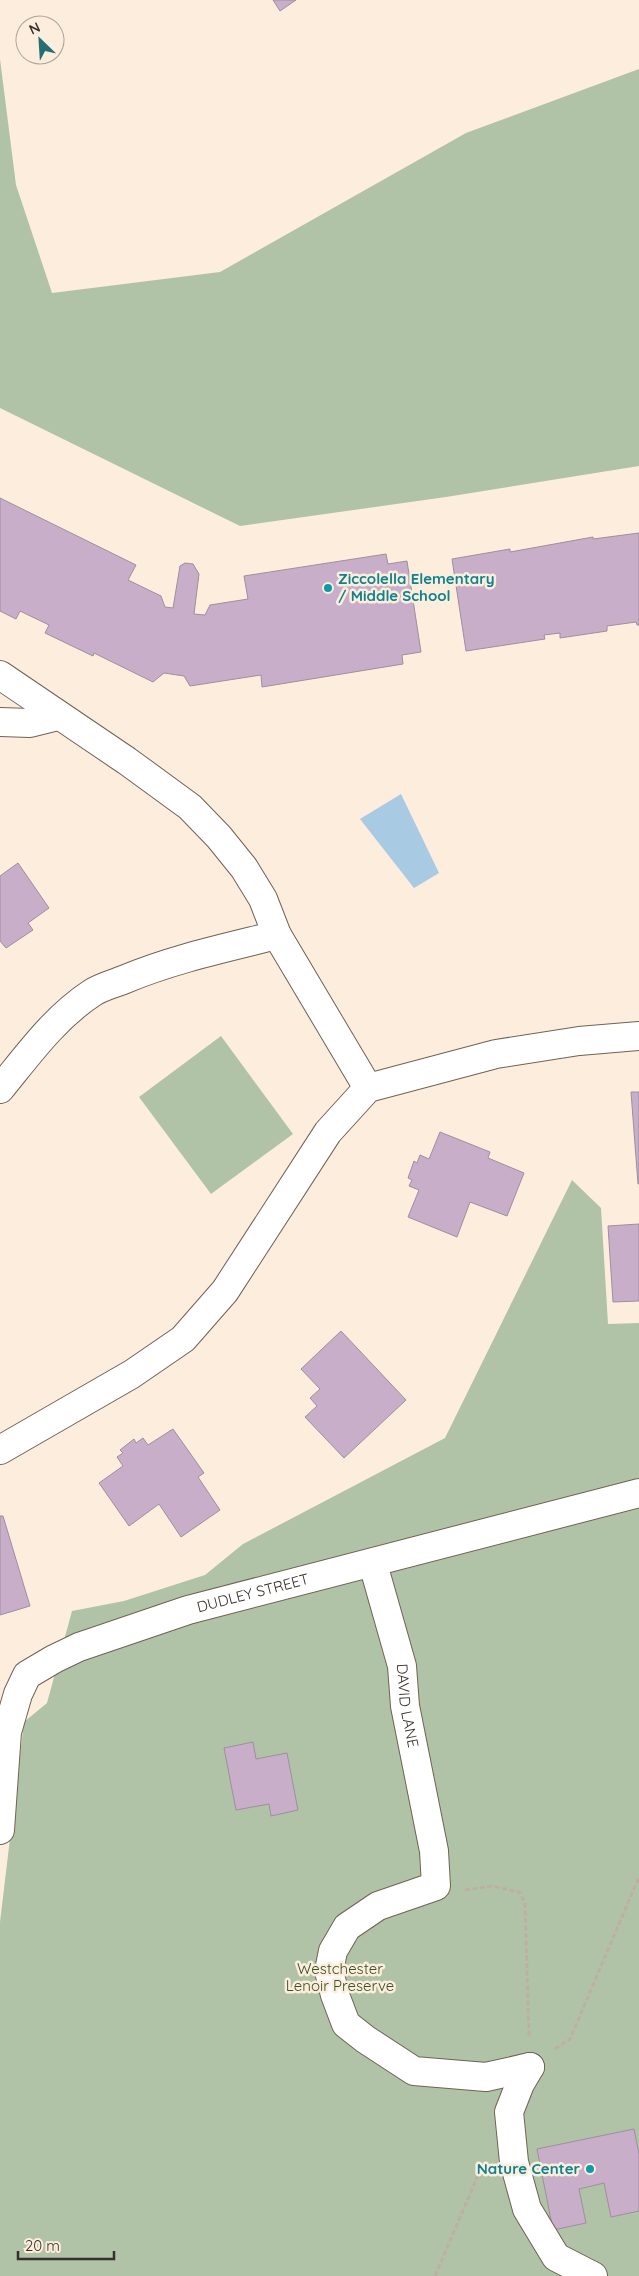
<svg xmlns="http://www.w3.org/2000/svg" width="639" height="2276" font-family="Quicksand,sans-serif">
  <rect width="100%" height="100%" fill="#fdeddd"/>
  <g fill="#b0c3a7">
    <polygon points="0,59 16,185 52,293 220,272 466,133 639,69 639,466 446,497 240,526 0,408"/>
    <polygon points="221,1036 293,1134 211,1194 139,1097"/>
    <polygon points="572,1180 601,1208 608,1324 639,1323 639,2276 0,2276 0,1922 24,1722 47,1703 72,1611 124,1601 205,1575 243,1544 445,1438"/>
  </g>
  <polygon fill="#a8cae2" points="401,794 439,873 414,888 360,819"/>
  <g fill="#c9aeca" stroke="#9d8f9e">
    <polygon points="273,0 296,0 280,11"/>
    <polygon points="0,498 136,565 128,580 161,596 165,607 173,608 180,566 185,563 193,564 199,574 194,614 205,615 210,605 248,599 244,576 386,554 388,564 407,561 421,652 402,655 403,664 262,687 261,675 190,686 184,676 164,673 153,682 94,653 93,656 45,633 49,625 20,611 16,619 0,611"/>
    <polygon points="639,533 639,625 637,625 636,622 607,626 607,631 560,638 560,633 544,635 545,639 466,651 452,559 510,549 510,552 593,537 593,539"/>
    <polygon points="18,863 49,908 28,923 33,930 6,948 0,941 0,876"/>
    <polygon points="631,1092 639,1092 639,1184 638,1184"/>
    <polygon points="440,1132 490,1152 488,1158 524,1173 507,1216 470,1202 457,1237 408,1217 419,1190 409,1186 412,1180 408,1178 414,1161 417,1163 420,1155 429,1159"/>
    <polygon points="639,1224 639,1301 613,1302 608,1226"/>
    <polygon points="341,1331 406,1400 344,1458 305,1417 317,1406 310,1398 320,1389 301,1369"/>
    <polygon points="173,1429 204,1473 198,1477 220,1510 181,1537 159,1504 129,1526 99,1483 123,1466 117,1457 123,1453 120,1450 134,1439 136,1443 143,1438 148,1445"/>
    <polygon points="0,1516 3,1516 30,1606 0,1615"/>
    <polygon points="253,1742 256,1759 287,1753 298,1810 271,1816 269,1804 236,1810 224,1748"/>
    <polygon points="634,2129 639,2154 639,2211 611,2217 604,2183 579,2189 586,2223 553,2230 537,2149"/>
  </g>
  <g fill="none" stroke-linecap="round" stroke-linejoin="round">
    <defs>
      <g id="minor">
        <polyline points="0,675 127,761 190,807 219,837 244,868 263,899 277,935 368,1088"/>
        <polyline points="0,722 30,723 58,716"/>
        <path d="M0,1089c28,-34 54,-71 92,-96 9,-6 21,-9 31,-13 50,-21 102,-32 154,-45"/>
        <polyline points="0,1450 132,1374 183,1339 225,1291 328,1132 368,1088 496,1054 579,1041 639,1036"/>
        <path id="s1" d="M373,1564l29,102 3,40 29,145 2,35 -58,20 -31,21 -14,24 -4,20 6,24 11,29 19,15 49,32 72,6 44,-10"/>
        <path id="s2" d="M0,1830l7,-98 11,-38 9,-19 27,-16 25,-12 109,-37 451,-117"/>
        <polyline points="530,2067 520,2084 509,2112 514,2162 527,2209 556,2257 593,2276"/>
      </g>
    </defs>
    <use href="#minor" stroke="#706254" stroke-width="30"/>
    <g stroke="#bdb0a3" stroke-width="3" stroke-dasharray="5 2.5" stroke-linecap="butt">
      <polyline points="465,1890 492,1886 519,1892 525,1903 529,2037"/>
      <polyline points="555,2049 570,2039 639,1877"/>
      <polyline points="435,2276 482,2166"/>
    </g>
    <use href="#minor" stroke="#fff" stroke-width="28"/>
  </g>
  <g fill="#0f9aa8" stroke="#fdeddd" stroke-width="2">
    <circle cx="328" cy="588" r="5"/>
    <circle cx="590" cy="2169" r="5"/>
  </g>
  <g text-anchor="middle" stroke-width="5" stroke-linejoin="round" paint-order="stroke">
    <g font-size="15" font-weight="bold" fill="#0d838f" stroke="#fdeddd" text-anchor="start">
      <text x="338" y="584">Ziccolella Elementary<tspan x="338" dy="17">/ Middle School</tspan></text>
      <text x="580" y="2174" text-anchor="end">Nature Center</text>
    </g>
    <g font-size="15" fill="#36302a" stroke="#fdeddd">
      <text dy="5" stroke="none"><textPath href="#s2" startOffset="400">DUDLEY STREET</textPath></text>
      <text dy="5" stroke="none"><textPath href="#s1" startOffset="146">DAVID LANE</textPath></text>
    </g>
    <g font-size="15" fill="#345224" stroke="#fdeddd">
      <text x="340" y="1974">Westchester<tspan x="340" dy="17">Lenoir Preserve</tspan></text>
    </g>
  </g>
  <g transform="translate(40 40) rotate(335)"><circle r="24" fill="#fdeddd" stroke="#ada195"/>
  <path d="M0-4L9 19L0 12L-9 19Z" fill="#246f74"/>
  <text y="-8" font-size="14" font-weight="bold" text-anchor="middle" fill="#36302a">N</text>
  </g>
  <path d="M18 2251v8h96v-8" fill="none" stroke="#36302a" stroke-width="2.5"/>
  <text x="25" y="2251" font-size="15" fill="#36302a" stroke="#fdeddd" stroke-width="4" paint-order="stroke">20 m</text>
</svg>
